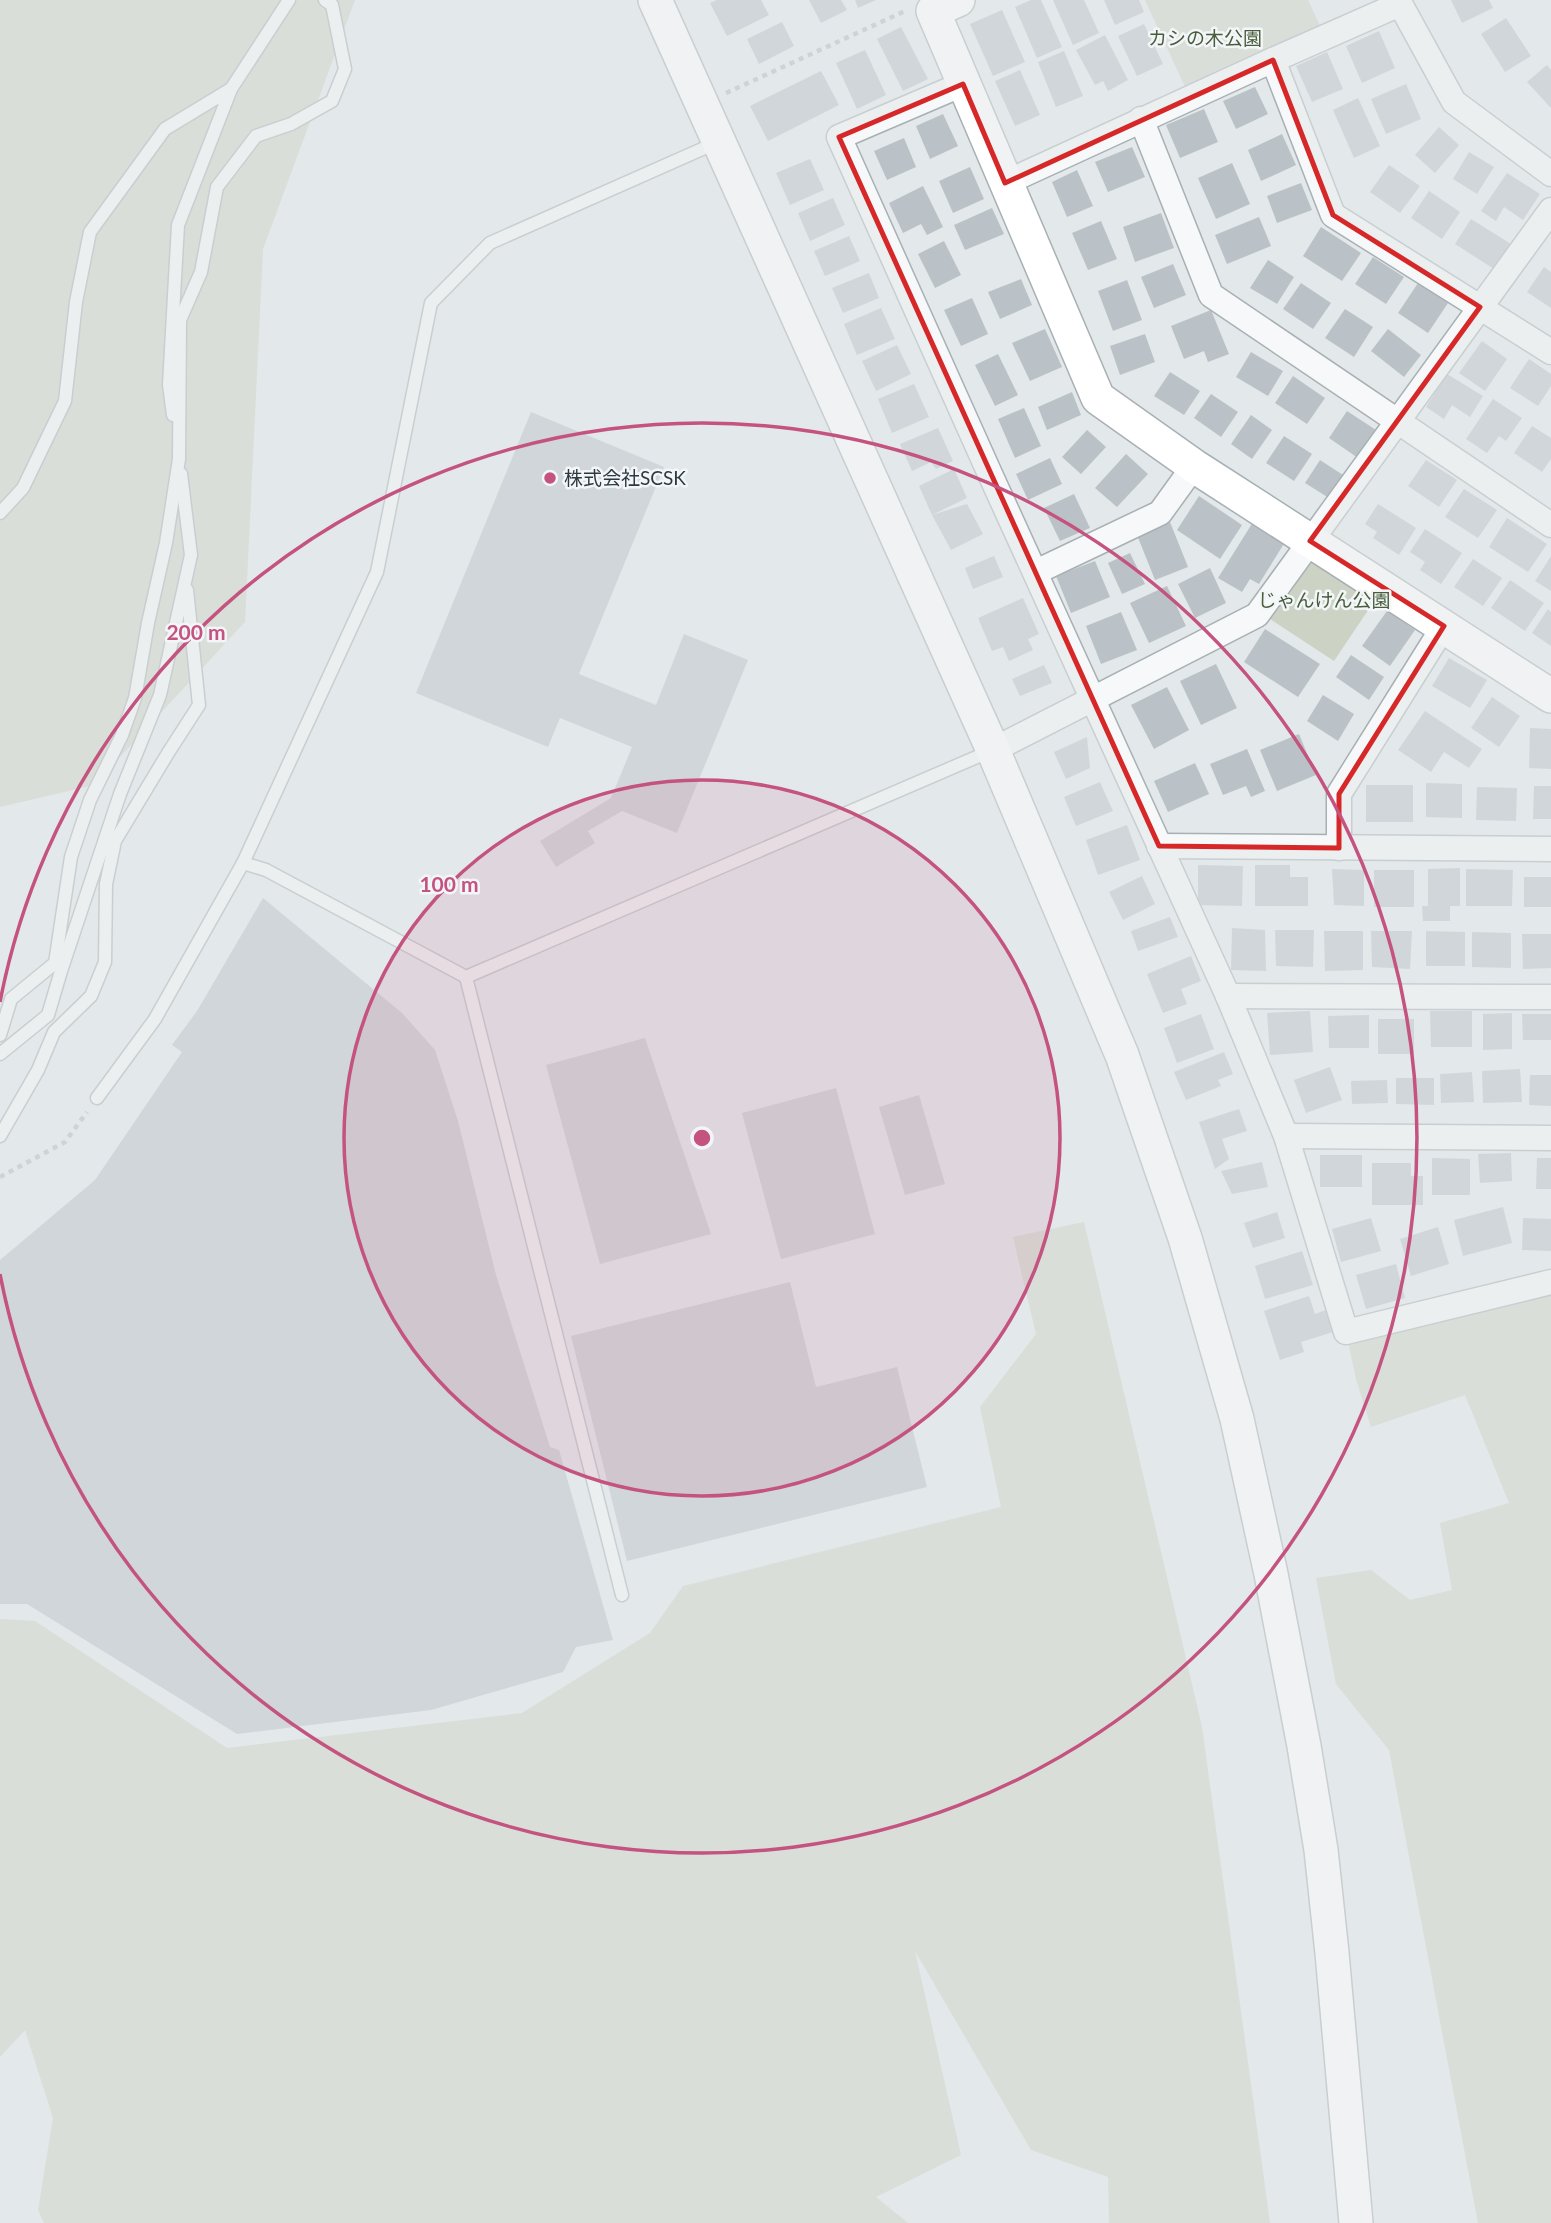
<svg xmlns="http://www.w3.org/2000/svg" width="1551" height="2223" font-family="Lato,'Noto Sans JP',sans-serif">
  <rect width="100%" height="100%" fill="#e3e8ea"/>
  <g fill="#ccd3c5">
    <polygon points="0,0 355,0 263,249 245,622 94,785 0,807"/>
    <polygon points="1145,0 1308,0 1321,28 1186,89"/>
    <polygon points="1310,541 1383,588 1334,661 1267,617"/>
    <polygon points="1084,1222 1202,1727 1270,2223 1109,2223 1108,2177 1031,2150 915,1951 961,2155 876,2197 908,2223 44,2223 38,2210 53,2118 25,2030 0,2057 0,1619 35,1621 227,1748 522,1713 650,1633 683,1586 1001,1507 980,1407 1036,1334 1013,1237"/>
    <polygon points="1551,1288 1551,2223 1478,2223 1389,1750 1336,1684 1316,1578 1371,1570 1410,1600 1452,1590 1440,1523 1509,1503 1465,1395 1371,1427 1356,1379 1347,1337"/>
  </g>
  <g fill="#bbc2c7">
    <polygon points="717,0 761,0 769,15 727,36 710,3"/>
    <polygon points="809,0 841,0 847,10 821,23"/>
    <polygon points="855,0 876,0 858,8"/>
    <polygon points="1031,0 1041,0 1062,47 1037,58 1015,7"/>
    <polygon points="1053,0 1084,0 1099,33 1073,45"/>
    <polygon points="1104,0 1139,0 1144,12 1115,25"/>
    <polygon points="1451,0 1489,0 1493,8 1462,23"/>
    <polygon points="1002,10 1025,62 993,76 970,24"/>
    <polygon points="1506,18 1531,56 1505,72 1481,34"/>
    <polygon points="782,22 794,46 759,64 747,39"/>
    <polygon points="1144,24 1163,64 1137,76 1118,36"/>
    <polygon points="901,27 928,79 903,91 877,39"/>
    <polygon points="1379,31 1395,68 1362,83 1346,46"/>
    <polygon points="1105,35 1128,80 1108,91 1103,81 1095,85 1076,50"/>
    <polygon points="865,50 886,95 857,109 836,63"/>
    <polygon points="1064,51 1083,96 1056,107 1038,62"/>
    <polygon points="1327,52 1343,89 1312,102 1296,66"/>
    <polygon points="1547,65 1551,70 1551,108 1527,82"/>
    <polygon points="1020,70 1040,115 1015,126 995,81"/>
    <polygon points="821,71 839,105 768,141 750,106"/>
    <polygon points="1406,84 1421,119 1386,134 1371,99"/>
    <polygon points="1255,87 1268,114 1236,129 1223,101"/>
    <polygon points="1358,98 1380,146 1354,158 1333,110"/>
    <polygon points="1204,109 1218,142 1180,158 1166,125"/>
    <polygon points="943,114 958,146 930,159 916,126"/>
    <polygon points="1439,127 1459,145 1435,173 1415,155"/>
    <polygon points="1282,134 1296,165 1261,181 1248,150"/>
    <polygon points="904,138 916,167 887,180 874,151"/>
    <polygon points="1132,147 1145,177 1108,192 1095,162"/>
    <polygon points="1469,152 1494,167 1477,194 1453,179"/>
    <polygon points="810,159 824,190 790,205 776,173"/>
    <polygon points="1232,163 1250,204 1216,219 1198,178"/>
    <polygon points="1389,165 1420,186 1400,213 1370,192"/>
    <polygon points="970,167 984,199 953,213 939,181"/>
    <polygon points="1077,170 1093,206 1067,217 1052,182"/>
    <polygon points="1507,173 1540,194 1523,220 1504,207 1496,221 1481,211"/>
    <polygon points="1301,183 1312,210 1277,223 1267,196"/>
    <polygon points="923,186 943,227 927,235 921,224 903,233 889,203"/>
    <polygon points="1429,191 1460,212 1442,239 1411,218"/>
    <polygon points="833,198 845,225 810,241 798,213"/>
    <polygon points="992,208 1004,234 965,250 954,225"/>
    <polygon points="1161,213 1174,248 1135,262 1123,227"/>
    <polygon points="1259,217 1271,246 1227,264 1215,235"/>
    <polygon points="1471,219 1511,244 1494,269 1455,244"/>
    <polygon points="1101,221 1117,259 1088,270 1072,233"/>
    <polygon points="1321,227 1361,253 1342,281 1303,256"/>
    <polygon points="849,236 860,261 825,276 814,251"/>
    <polygon points="944,241 961,275 935,288 918,254"/>
    <polygon points="1373,257 1404,277 1386,304 1355,284"/>
    <polygon points="1268,260 1294,277 1277,304 1250,288"/>
    <polygon points="1173,264 1186,295 1154,308 1141,277"/>
    <polygon points="1544,267 1551,272 1551,308 1527,292"/>
    <polygon points="869,273 879,298 843,313 832,288"/>
    <polygon points="1021,279 1032,305 1000,319 988,292"/>
    <polygon points="1127,280 1142,320 1113,331 1098,291"/>
    <polygon points="1301,283 1331,303 1313,329 1283,309"/>
    <polygon points="1418,283 1448,303 1428,333 1398,313"/>
    <polygon points="972,298 988,334 961,346 944,310"/>
    <polygon points="881,308 895,339 857,355 844,324"/>
    <polygon points="1345,309 1373,327 1354,357 1325,338"/>
    <polygon points="1211,310 1229,354 1208,362 1204,351 1184,359 1171,326"/>
    <polygon points="1045,329 1062,367 1030,381 1012,343"/>
    <polygon points="1388,329 1421,355 1404,377 1371,351"/>
    <polygon points="1145,334 1155,362 1120,375 1110,346"/>
    <polygon points="1482,341 1507,359 1485,391 1459,373"/>
    <polygon points="897,345 911,374 876,391 862,361"/>
    <polygon points="1251,352 1283,371 1268,396 1236,377"/>
    <polygon points="998,354 1018,395 995,406 975,365"/>
    <polygon points="1529,359 1551,374 1551,386 1538,406 1510,388"/>
    <polygon points="1170,372 1200,391 1184,415 1154,396"/>
    <polygon points="1447,374 1483,396 1470,417 1452,405 1444,419 1426,407"/>
    <polygon points="1293,376 1325,398 1307,424 1275,403"/>
    <polygon points="914,384 929,417 892,433 878,399"/>
    <polygon points="1072,392 1081,415 1047,430 1038,407"/>
    <polygon points="1211,394 1238,412 1221,437 1194,418"/>
    <polygon points="1493,399 1522,418 1506,441 1499,436 1487,453 1466,439"/>
    <polygon points="1024,408 1041,446 1015,458 998,419"/>
    <polygon points="1347,411 1376,430 1358,458 1329,438"/>
    <polygon points="531,412 664,467 579,674 656,705 684,634 748,660 677,833 622,811 588,831 595,843 556,867 540,841 611,798 632,747 560,718 548,747 416,693"/>
    <polygon points="1251,415 1272,430 1252,459 1231,444"/>
    <polygon points="1532,426 1551,438 1551,459 1542,472 1514,453"/>
    <polygon points="938,428 953,461 936,469 931,462 912,471 900,444"/>
    <polygon points="1087,430 1106,447 1081,474 1062,457"/>
    <polygon points="1284,436 1312,454 1294,481 1266,463"/>
    <polygon points="1126,454 1148,474 1117,507 1095,488"/>
    <polygon points="1050,458 1062,484 1028,500 1016,474"/>
    <polygon points="1320,460 1343,475 1329,498 1305,483"/>
    <polygon points="1426,460 1457,480 1439,507 1408,486"/>
    <polygon points="954,469 967,498 932,515 919,486"/>
    <polygon points="1464,489 1497,510 1478,538 1445,517"/>
    <polygon points="1074,494 1090,528 1060,541 1044,508"/>
    <polygon points="1199,496 1242,525 1220,559 1177,530"/>
    <polygon points="967,504 983,534 951,550 932,515"/>
    <polygon points="1378,504 1416,528 1399,555 1373,538 1377,532 1365,524"/>
    <polygon points="1507,518 1547,544 1528,572 1489,547"/>
    <polygon points="1170,522 1188,567 1155,580 1137,535"/>
    <polygon points="1253,522 1285,542 1259,584 1250,579 1242,592 1218,578"/>
    <polygon points="1425,529 1462,553 1441,584 1420,570 1425,562 1410,552"/>
    <polygon points="1130,553 1145,584 1122,594 1108,563"/>
    <polygon points="994,556 1003,577 973,589 965,568"/>
    <polygon points="1551,556 1551,591 1535,581"/>
    <polygon points="1473,559 1502,578 1483,606 1454,587"/>
    <polygon points="1095,561 1110,597 1071,613 1056,576"/>
    <polygon points="1210,568 1226,603 1195,618 1178,584"/>
    <polygon points="1510,580 1544,603 1525,631 1491,608"/>
    <polygon points="1167,586 1186,626 1149,643 1130,603"/>
    <polygon points="1023,598 1039,634 1028,639 1033,650 1009,661 1003,647 992,651 978,618"/>
    <polygon points="1548,609 1551,612 1551,646 1532,633"/>
    <polygon points="1387,611 1415,630 1390,666 1362,646"/>
    <polygon points="1121,612 1137,650 1101,664 1086,626"/>
    <polygon points="1265,629 1320,664 1298,697 1244,662"/>
    <polygon points="1351,655 1384,677 1369,700 1336,677"/>
    <polygon points="1449,658 1487,680 1470,708 1432,686"/>
    <polygon points="1216,664 1237,708 1201,725 1180,681"/>
    <polygon points="1044,665 1052,683 1020,696 1012,679"/>
    <polygon points="1167,687 1189,730 1154,749 1131,705"/>
    <polygon points="1323,695 1354,714 1338,741 1307,721"/>
    <polygon points="1492,697 1520,716 1499,747 1471,728"/>
    <polygon points="1425,711 1482,749 1469,768 1444,752 1431,772 1398,750"/>
    <polygon points="1530,728 1551,729 1551,769 1529,768"/>
    <polygon points="1299,734 1316,775 1277,791 1260,750"/>
    <polygon points="1087,737 1090,768 1066,779 1054,752"/>
    <polygon points="1247,749 1265,791 1251,797 1246,786 1223,795 1210,764"/>
    <polygon points="1195,763 1209,794 1168,812 1154,781"/>
    <polygon points="1100,782 1113,811 1076,826 1064,797"/>
    <polygon points="1426,783 1462,784 1462,818 1426,817"/>
    <rect x="1366" y="785" width="47" height="37"/>
    <polygon points="1534,786 1551,786 1551,819 1533,819"/>
    <polygon points="1477,787 1517,788 1516,821 1476,820"/>
    <polygon points="1127,825 1140,860 1098,875 1086,840"/>
    <polygon points="1198,865 1243,866 1242,906 1198,905"/>
    <polygon points="1255,865 1290,865 1290,877 1308,877 1308,906 1255,906"/>
    <polygon points="1460,868 1460,906 1450,906 1450,921 1423,921 1422,906 1428,906 1428,869"/>
    <polygon points="1332,869 1364,870 1364,906 1334,905"/>
    <polygon points="1466,869 1513,870 1512,906 1466,906"/>
    <rect x="1374" y="870" width="40" height="37"/>
    <polygon points="1142,876 1155,904 1123,920 1109,892"/>
    <rect x="1524" y="877" width="27" height="30"/>
    <polygon points="263,898 402,1013 435,1050 458,1121 496,1275 550,1447 559,1450 613,1640 576,1647 563,1672 431,1710 237,1734 27,1604 0,1604 0,1260 95,1180 182,1052 172,1045 197,1011"/>
    <polygon points="1170,917 1178,937 1138,951 1131,931"/>
    <polygon points="1232,928 1265,930 1266,971 1231,970"/>
    <polygon points="1275,930 1314,930 1313,967 1276,966"/>
    <polygon points="1324,931 1363,931 1363,970 1325,971"/>
    <polygon points="1371,931 1412,931 1410,969 1372,967"/>
    <polygon points="1426,931 1465,932 1465,966 1426,966"/>
    <polygon points="1472,932 1511,933 1511,968 1472,967"/>
    <polygon points="1522,934 1551,934 1551,968 1523,969"/>
    <polygon points="1191,956 1201,981 1181,989 1187,1004 1163,1013 1147,974"/>
    <polygon points="1310,1011 1313,1052 1270,1055 1267,1013"/>
    <polygon points="1430,1011 1472,1011 1472,1047 1431,1047"/>
    <polygon points="1512,1013 1512,1049 1483,1050 1483,1014"/>
    <polygon points="1201,1014 1214,1049 1177,1063 1164,1028"/>
    <polygon points="1522,1014 1551,1014 1551,1040 1523,1040"/>
    <polygon points="1369,1015 1369,1048 1329,1048 1328,1016"/>
    <rect x="1378" y="1019" width="36" height="35"/>
    <polygon points="645,1038 711,1234 600,1264 546,1065"/>
    <polygon points="1224,1052 1233,1074 1218,1080 1221,1086 1186,1100 1174,1072"/>
    <polygon points="1330,1067 1342,1100 1306,1113 1294,1080"/>
    <polygon points="1520,1069 1522,1102 1483,1103 1482,1071"/>
    <polygon points="1472,1072 1474,1102 1441,1103 1440,1074"/>
    <polygon points="1530,1075 1551,1075 1551,1106 1529,1105"/>
    <polygon points="1396,1078 1434,1078 1434,1105 1396,1104"/>
    <polygon points="1387,1080 1388,1103 1352,1104 1351,1081"/>
    <polygon points="836,1088 875,1234 781,1259 742,1113"/>
    <polygon points="919,1095 945,1184 905,1195 879,1107"/>
    <polygon points="1239,1109 1247,1131 1222,1139 1229,1159 1215,1169 1199,1122"/>
    <polygon points="1511,1153 1512,1181 1480,1183 1478,1154"/>
    <rect x="1320" y="1155" width="42" height="32"/>
    <polygon points="1432,1158 1470,1159 1470,1195 1432,1195"/>
    <polygon points="1537,1158 1551,1158 1551,1189 1536,1189"/>
    <polygon points="1262,1162 1268,1187 1232,1194 1221,1171"/>
    <polygon points="1372,1163 1411,1163 1411,1176 1423,1176 1423,1205 1372,1205"/>
    <polygon points="1503,1207 1512,1243 1463,1256 1454,1220"/>
    <polygon points="1277,1212 1285,1238 1253,1248 1244,1223"/>
    <polygon points="1371,1218 1381,1251 1341,1262 1332,1229"/>
    <polygon points="1523,1218 1551,1219 1551,1251 1522,1250"/>
    <polygon points="1438,1227 1449,1264 1411,1276 1400,1239"/>
    <polygon points="1302,1251 1313,1285 1265,1299 1255,1266"/>
    <polygon points="1396,1264 1405,1298 1366,1309 1356,1275"/>
    <polygon points="790,1282 816,1387 897,1367 927,1487 627,1561 571,1336"/>
    <polygon points="1309,1296 1315,1314 1326,1310 1333,1332 1301,1342 1304,1352 1280,1360 1264,1311"/>
  </g>
  <g fill="none" stroke-linecap="round" stroke-linejoin="round">
    <defs>
      <g id="lane">
        <polyline points="173,415 169,385 178,225 231,89"/>
        <polyline points="0,513 23,488 65,401 76,302 90,232 165,129 231,89 289,0"/>
        <polyline points="243,863 266,870 466,977 993,750"/>
        <polyline points="466,977 622,1595"/>
        <polyline points="0,1035 11,999 55,963 71,857 90,800 122,735 135,698 148,623 166,543 179,459 180,320 201,272 217,187 256,136 291,124 332,101 345,69 332,5 325,0"/>
        <polyline points="0,1054 48,1015 61,971 120,794 160,695 191,555 181,474"/>
        <polyline points="97,1098 155,1019 243,863 377,572 431,303 490,243 718,142"/>
        <polyline points="0,1136 38,1070 54,1032 91,996 105,962 106,884 115,841 168,753 199,705 187,590"/>
      </g>
      <g id="street">
        <polyline points="1398,0 1454,102 1551,174"/>
        <polyline points="1273,60 1333,215 1551,352"/>
        <polyline points="963,84 839,137 990,474 1228,996 1286,1136 1346,1332 1551,1282"/>
        <polyline points="1141,119 1211,295 1551,525"/>
        <polyline points="1005,183 1273,60 1400,4"/>
        <polyline points="1036,572 1160,513 1194,466"/>
        <polyline points="993,750 1257,615 1551,210"/>
        <polyline points="1159,846 1551,849"/>
        <polyline points="1339,848 1339,794 1444,626"/>
        <polyline points="1228,996 1551,997"/>
        <polyline points="1286,1136 1551,1138"/>
      </g>
      <g id="secondary">
        <polyline points="655,0 993,750 1122,1055 1185,1238 1237,1419 1271,1574 1304,1746 1321,1850 1332,1953 1356,2223"/>
        <polyline points="958,0 933,11 1098,398 1194,466 1551,696"/>
      </g>
    </defs>
    <use href="#lane" stroke="#a8b0b4" stroke-width="15"/>
    <use href="#street" stroke="#a8b0b4" stroke-width="27"/>
    <use href="#secondary" stroke="#a8b0b4" stroke-width="36"/>
    <g stroke="#b5bbbe" stroke-width="4.5" stroke-dasharray="5 5" stroke-linecap="butt">
      <polyline points="726,93 905,11"/>
      <polyline points="0,1177 65,1142 87,1112"/>
    </g>
    <use href="#lane" stroke="#f6f8f9" stroke-width="12"/>
    <use href="#street" stroke="#f6f8f9" stroke-width="24"/>
    <use href="#secondary" stroke="#fff" stroke-width="33"/>
  </g>
  <path d="M0 0H1551V2223H0ZM1273,60l60,155 147,92 -170,234 134,85 -105,168v54l-180,-2 -320,-709 124,-53 42,99z" fill="#e3e8ea" fill-opacity=".55" fill-rule="evenodd"/>
  <path fill="none" stroke="#d62828" stroke-width="5" stroke-linejoin="round" d="M1273,60l60,155 147,92 -170,234 134,85 -105,168v54l-180,-2 -320,-709 124,-53 42,99z"/>
  <circle cx="702" cy="1138" r="358" fill="#c4537f" fill-opacity=".12"/>
  <g fill="none" stroke="#c4537f" stroke-width="3.5">
    <circle cx="702" cy="1138" r="358"/>
    <path d="M0 1002A715 715 0 1 1 0 1274"/>
  </g>
  <circle fill="#c4537f" stroke="#f3f6f8" stroke-width="2.5" cx="550" cy="478" r="7"/>
  <g text-anchor="middle" stroke-width="5" stroke-linejoin="round" paint-order="stroke">
    <g font-size="19" fill="#495c3b" stroke="#f3f6f8">
      <text x="1205" y="45">カシの木公園</text>
      <text x="1324" y="607">じゃんけん公園</text>
    </g>
    <g font-size="19" fill="#2c3941" stroke="#f3f6f8" text-anchor="start">
      <text x="564" y="485">株式会社SCSK</text>
    </g>
  </g>
  <circle cx="702" cy="1138" r="10" fill="#c4537f" stroke="#f3f6f8" stroke-width="3.5"/>
  <g font-size="21" text-anchor="middle" font-weight="bold" fill="#c4537f" stroke="#f3f6f8" stroke-width="5" stroke-linejoin="round" paint-order="stroke">
    <text x="196" y="640">200 m</text>
    <text x="449" y="892">100 m</text>
  </g>
</svg>
